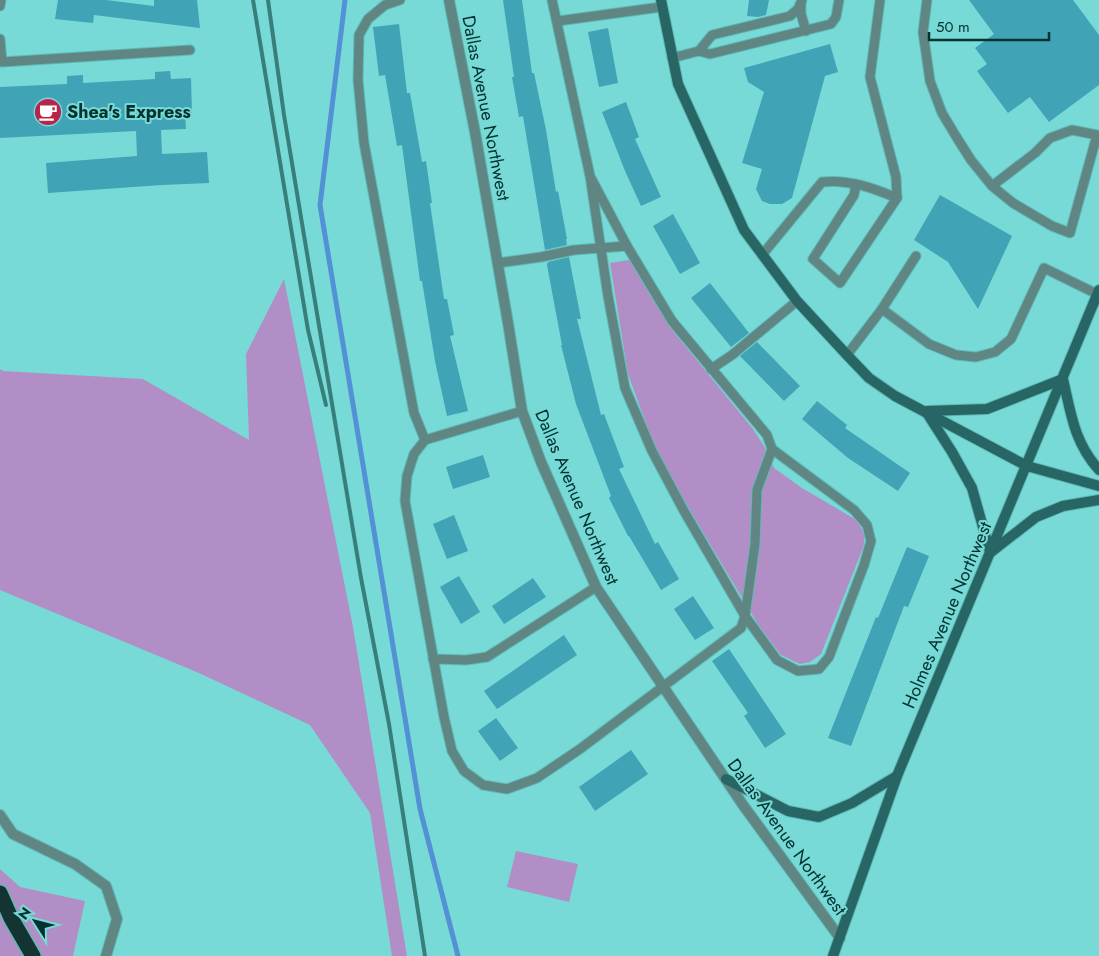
<svg xmlns="http://www.w3.org/2000/svg" width="1099" height="956" font-family="Jost,sans-serif">
  <rect width="100%" height="100%" fill="#77dad6"/>
  <g fill="#b28ec7">
    <path d="M629,260l40,66 84,103 11,17 10,22 28,20 51,30c9,8 14,17 10,30l-42,106 -11,8 -10,2 -19,-9 -22,-29 -45,-75 -47,-80 -18,-39 -21,-58 -18,-111z"/>
    <polygon points="284,279 353,627 407,956 392,956 370,813 310,725 199,673 0,590 0,369 3,371 143,379 249,440 246,354"/>
    <polygon points="516,851 578,864 569,902 507,887"/>
    <polygon points="0,869 20,887 85,901 73,956 0,956"/>
  </g>
  <g fill="none" stroke-linecap="round" stroke-linejoin="round">
    <polyline stroke="#5490d4" stroke-width="5" points="345,0 320,205 420,809 458,956"/>
  </g>
  <g fill="#41a3b6">
    <polygon points="58,0 106,0 154,6 154,0 197,0 200,28 94,15 93,23 55,19"/>
    <polygon points="503,0 522,0 532,73 534,73 546,130 556,192 558,191 567,239 566,239 567,245 545,250 523,116 519,117 512,77 514,77"/>
    <polygon points="749,0 769,0 766,15 758,17 747,16"/>
    <polygon points="969,0 1073,0 1099,35 1099,85 1049,122 1030,97 1008,113 977,71 987,64 975,48 994,34"/>
    <polygon points="399,24 407,93 410,93 422,162 426,161 432,203 430,203 444,299 447,299 454,335 450,336 468,411 447,416 435,361 422,281 420,281 402,145 397,146 385,75 379,76 373,27"/>
    <polygon points="608,28 618,83 599,87 588,32"/>
    <polygon points="830,44 838,72 825,76 792,198 782,204 770,204 762,201 756,189 762,169 742,163 764,92 748,82 744,68"/>
    <polygon points="170,71 171,79 191,78 192,114 185,114 186,129 161,130 162,154 207,152 209,183 162,185 48,193 46,163 137,156 136,131 0,138 0,87 67,84 67,76 83,75 83,83 155,79 155,72"/>
    <polygon points="626,102 639,137 635,139 661,197 641,206 625,171 602,112"/>
    <polygon points="940,195 1012,236 978,309 948,262 914,240"/>
    <polygon points="673,214 700,263 680,274 653,226"/>
    <polygon points="569,257 581,319 577,319 601,415 604,414 624,467 619,469 655,544 658,542 679,579 661,590 629,536 628,536 609,498 611,496 576,404 561,345 562,345 547,265 548,262"/>
    <polygon points="710,283 749,333 731,347 691,298"/>
    <polygon points="757,342 800,386 784,401 740,356"/>
    <polygon points="817,401 847,425 845,428 910,473 898,491 848,458 802,419"/>
    <polygon points="483,455 490,477 453,489 446,467"/>
    <polygon points="454,515 468,551 447,559 433,524"/>
    <polygon points="907,547 929,556 908,607 904,606 851,746 828,738 876,617 878,618"/>
    <polygon points="459,576 480,612 461,624 440,587"/>
    <polygon points="533,578 546,597 504,624 492,606"/>
    <polygon points="693,596 714,628 695,640 674,609"/>
    <polygon points="564,635 577,655 497,709 484,691"/>
    <polygon points="729,649 786,734 765,748 744,716 748,713 712,661"/>
    <polygon points="496,718 518,748 500,761 478,731"/>
    <polygon points="631,750 648,774 595,811 579,787"/>
  </g>
  <g fill="none" stroke-linecap="round" stroke-linejoin="round">
    <defs>
      <g id="lane">
        <polyline points="400,0 385,5 368,19 359,35 358,80 364,143 414,413 425,440"/>
        <polyline points="552,0 590,176 608,296 625,388 652,451 684,511 745,616 777,660 798,671 819,669 829,657 864,565 871,541 867,525 854,510 772,449 767,435 672,321 627,246 590,176"/>
        <polyline points="802,0 798,9 790,16 712,35 699,51 710,54 831,24 836,17 839,0"/>
        <polyline points="880,0 870,77 896,177 897,198"/>
        <polyline points="927,0 923,32 930,81 942,113 957,138 971,160 992,186 1013,203 1052,226 1070,233 1097,135 1072,130 1050,138 1035,153 992,186"/>
        <polyline points="801,3 801,14 806,31"/>
        <polyline points="0,6 1,0"/>
        <polyline points="558,21 661,7"/>
        <polyline points="0,39 2,62 190,50"/>
        <polyline points="672,58 699,51"/>
        <path d="M762,255l60,-73c27,-3 51,6 75,16l-57,85 -27,-24 41,-64 2,-11"/>
        <polyline points="498,263 541,257 574,250 627,246"/>
        <polyline points="882,309 916,256"/>
        <polyline points="847,355 882,309 929,344 956,355 976,357 995,352 1011,339 1044,268 1099,295"/>
        <polyline points="711,369 732,355 797,301"/>
        <polyline points="522,411 425,440 414,454 407,476 405,501 444,717 452,751 464,771 483,785 507,789 537,778 580,749 741,628 745,616 755,544 757,490 772,449"/>
        <polyline points="433,659 466,660 487,657 596,587"/>
      </g>
      <g id="street">
        <polyline points="449,0 475,132 508,323 522,411 541,462 596,587 743,805 840,938"/>
        <polyline points="0,815 13,834 75,864 106,886 117,919 106,956"/>
      </g>
      <g id="secondary">
        <polyline points="661,0 678,84 744,230 797,301 847,355 869,378 895,396 1027,466 1099,486"/>
        <path d="M1063,379c8,35 11,63 36,91"/>
        <polyline points="927,411 987,409 1063,379"/>
        <polyline points="927,413 952,452 972,488 990,552"/>
        <polyline points="991,552 1036,517 1063,506 1099,500"/>
        <polyline points="726,779 788,811 819,817 852,803 897,776"/>
        <polyline points="833,956 897,776 1099,290"/>
      </g>
      <polyline id="highway" points="0,893 11,918 33,956"/>
    </defs>
    <use href="#lane" stroke="#60b8b5" stroke-width="11"/>
    <use href="#street" stroke="#60b8b5" stroke-width="12"/>
    <use href="#secondary" stroke="#60b8b5" stroke-width="12"/>
    <use href="#highway" stroke="#60b8b5" stroke-width="18"/>
    <use href="#lane" stroke="#608684" stroke-width="9"/>
    <use href="#street" stroke="#608684" stroke-width="10"/>
    <use href="#secondary" stroke="#276664" stroke-width="10"/>
    <use href="#highway" stroke="#143433" stroke-width="15"/>
    <g stroke="#387f7c" stroke-width="4">
      <polyline points="253,0 308,330 326,405"/>
      <polyline points="268,0 284,115 361,578 389,724 425,956"/>
    </g>
  </g>
  <defs>
    <symbol id="cafe-disc" viewBox="-11 -11 22 22"><circle r="9.5" fill="#b7264a" stroke="#77dad6"/><path d="M-5.5-4.5H6V0H3Q3 3.5 0 3.5H-2.5Q-5.5 3.5-5.5 0ZM3-3.2v2h1.7v-2ZM-6 4.5H4V6H-6Z" fill="#fff"/></symbol>
  </defs>
  <g fill-rule="evenodd">
    <use href="#cafe-disc" x="32" y="96" width="32" height="32"/>
  </g>
  <g text-anchor="middle" stroke-width="4" stroke-linejoin="round" paint-order="stroke">
    <g font-size="18" fill="#033231" stroke="#77dad6">
      <text transform="translate(486 108) rotate(79)" y="6">Dallas Avenue Northwest</text>
      <text transform="translate(577 497) rotate(67)" y="6">Dallas Avenue Northwest</text>
      <text transform="translate(947 615) rotate(-67)" y="6">Holmes Avenue Northwest</text>
      <text transform="translate(787 837) rotate(54)" y="6">Dallas Avenue Northwest</text>
    </g>
    <g font-size="18" font-weight="bold" fill="#033231" stroke="#77dad6" text-anchor="start">
      <text x="67" y="118">Shea's Express</text>
    </g>
  </g>
  <g transform="translate(35 921) rotate(306)" stroke="#77dad6" stroke-width="4" paint-order="stroke">
  <path d="M0-4L9 19L0 12L-9 19Z" fill="#033231"/>
  <text y="-8" font-size="14" font-weight="bold" text-anchor="middle" fill="#033231">N</text>
  </g>
  <path d="M929 32v8h120v-8" fill="none" stroke="#033231" stroke-width="2.5"/>
  <text x="936" y="32" font-size="15" fill="#033231" stroke="#77dad6" stroke-width="4" paint-order="stroke">50 m</text>
</svg>
